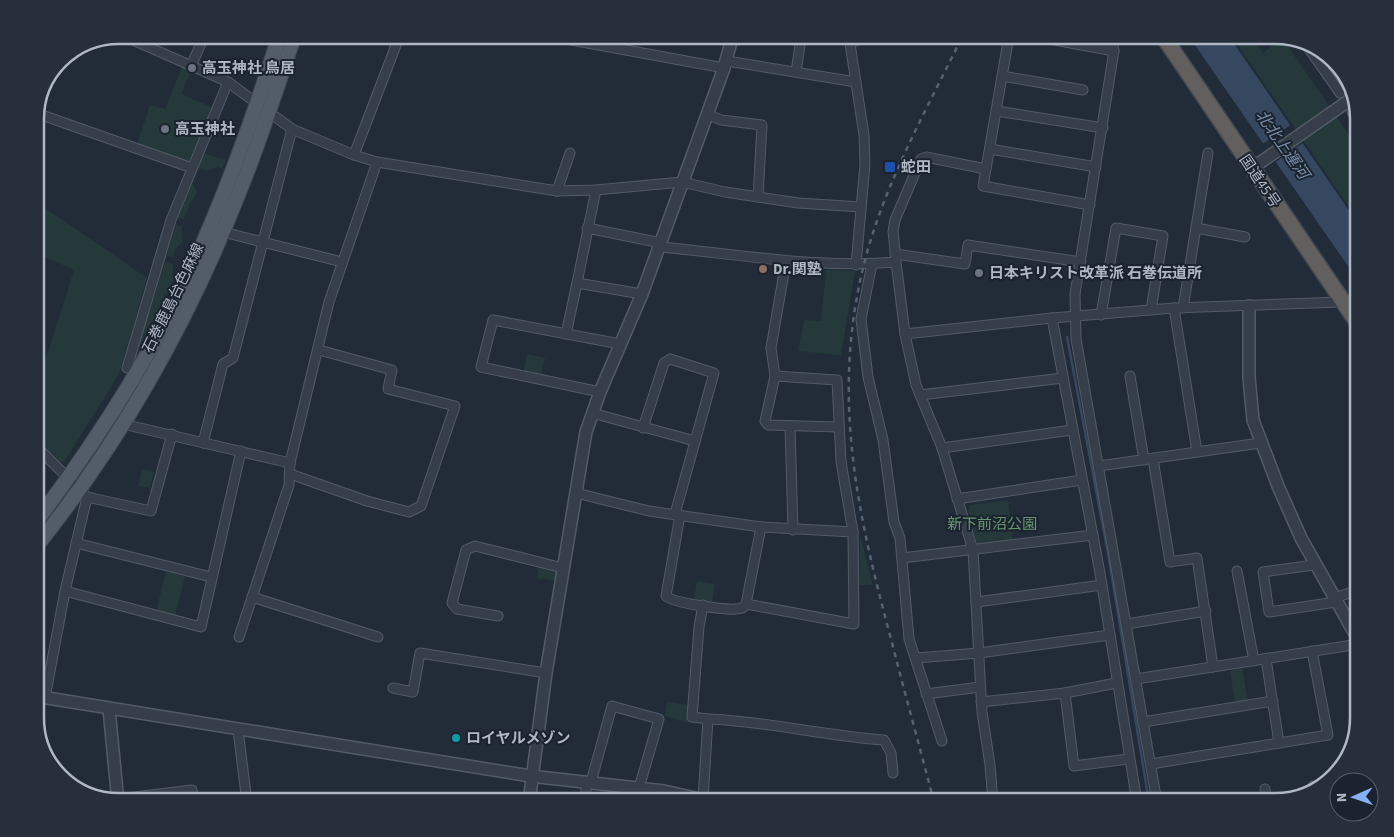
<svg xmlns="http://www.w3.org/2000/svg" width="1394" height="837" font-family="'Source Sans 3','Noto Sans JP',sans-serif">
  <rect width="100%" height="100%" fill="#222c39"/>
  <g fill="#25393b">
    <polygon points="1231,35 1250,35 1263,53 1282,38 1359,149 1359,211 1354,214"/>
    <polygon points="182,67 191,71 181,94 214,108 192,165 137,145 150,105 165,109"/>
    <polygon points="203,153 226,160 222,169 218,167 206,171 198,167"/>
    <polygon points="192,183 198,192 189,205 184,219 178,218"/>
    <polygon points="35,201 147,278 119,374 64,462 60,461 35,437 35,381 50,346 74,270 35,252"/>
    <polygon points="176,225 182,226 183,242 176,248 173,257 167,256"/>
    <polygon points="165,262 173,264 173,281 137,351"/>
    <polygon points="826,270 855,271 841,355 798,351 804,320 821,321"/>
    <polygon points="527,354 545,358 541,375 524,371"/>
    <polygon points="142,469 154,472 150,488 138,486"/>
    <polygon points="1008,500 1013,542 981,546 977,543 968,510 971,505"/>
    <polygon points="860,534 873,585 859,585"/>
    <polygon points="539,568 556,572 556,581 537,578"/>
    <polygon points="166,572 185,576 175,616 156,612"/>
    <polygon points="697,581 715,584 712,603 694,599"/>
    <polygon points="1242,668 1248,701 1235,703 1230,671"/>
    <polygon points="667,702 689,705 689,723 665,716"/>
  </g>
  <polygon fill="#364760" points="1188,35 1228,35 1359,225 1359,282"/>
  <polygon fill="#222c39" points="1292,124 1304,142 1274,163 1261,145"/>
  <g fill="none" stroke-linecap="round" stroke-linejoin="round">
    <polyline stroke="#364760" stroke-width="2.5" points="1067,337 1108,553 1149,802"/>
    <defs>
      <g id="minor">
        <polyline points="1009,36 983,186 1090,205"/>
        <polyline points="1033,36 1114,51"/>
        <polyline points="1111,36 1114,51 1075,294 1076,339 1157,802"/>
        <polyline points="849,37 864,135 865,164 856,265"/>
        <polyline points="566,39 724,68"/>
        <polyline points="135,41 228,82 292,129 354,155 377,162 557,191 596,190 682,182 725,192 798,203 861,207"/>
        <polyline points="851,43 865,37"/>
        <polyline points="1305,43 1340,93"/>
        <polyline points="1316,59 1320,49"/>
        <polyline points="727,61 856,82"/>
        <polyline points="192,64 202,41"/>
        <polyline points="796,72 801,38"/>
        <polyline points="1002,76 1083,90"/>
        <polyline points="997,111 1103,128"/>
        <polyline points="1352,112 1359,121"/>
        <polyline points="36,113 192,168"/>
        <polyline points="707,114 721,120 762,125 758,197"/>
        <polyline points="990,149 1096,167"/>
        <polyline points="354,155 398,40"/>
        <polyline points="596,190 577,283 642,294"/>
        <polyline points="557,191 570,153"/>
        <polyline points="587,228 661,243"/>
        <polyline points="1196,228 1245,237"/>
        <polyline points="223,232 342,262"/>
        <path d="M660,247c78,7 157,22 236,15l9,72"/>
        <polyline points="895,254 965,264 968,245 1081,262"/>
        <polyline points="896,260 893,231 895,220 921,159 926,157 986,169"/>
        <polyline points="786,261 771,348 775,376 765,421 768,425 838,427"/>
        <polyline points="872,264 861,319 868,377 883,440 894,522 900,538 909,639 942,741"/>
        <polyline points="1174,308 1197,452"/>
        <polyline points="1183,308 1208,153"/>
        <polyline points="1101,315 1116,228 1163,236 1151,310"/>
        <polyline points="566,334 577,283"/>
        <polyline points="127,368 171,220 228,82"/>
        <polyline points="1130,376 1144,460"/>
        <polyline points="600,392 481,367 493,320 620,344"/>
        <polyline points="920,395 1063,378"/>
        <polyline points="592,413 695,441"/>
        <polyline points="123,424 290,463"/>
        <polyline points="790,427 793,530"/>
        <polyline points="643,428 664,363 670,359 714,373 675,514"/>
        <polyline points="203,443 223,364 233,358 292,129"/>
        <polyline points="35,445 87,497 65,591 45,698"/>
        <polyline points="942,448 1072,430"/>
        <polyline points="1153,459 1170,562 1197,558 1213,667"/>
        <polyline points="1099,466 1260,443"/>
        <polyline points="290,474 367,501 409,512 421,506 455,406 388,389 392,370 319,350"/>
        <polyline points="576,493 649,511 761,527 853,532"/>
        <polyline points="87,497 151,511 172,434"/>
        <polyline points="957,499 1082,480"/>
        <path d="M680,515l-14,81c6,7 59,14 70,13 5,0 8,-1 10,-5l15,-77"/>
        <polyline points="76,543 211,577"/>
        <polyline points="902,558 1093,535"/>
        <polyline points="1314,565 1263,572 1269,612 1336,602"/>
        <polyline points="1237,571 1254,661"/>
        <polyline points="65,591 201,627 241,451"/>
        <polyline points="252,597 378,637"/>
        <polyline points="1334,598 1359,590"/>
        <polyline points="977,602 1102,585"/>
        <polyline points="746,604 854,624 853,532 841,462 837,380 775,376"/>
        <polyline points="703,605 699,627 692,717 708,719"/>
        <polyline points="498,616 457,609 452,603 466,550 475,546 563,568"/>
        <polyline points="1127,624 1206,611"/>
        <polyline points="239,637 289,485 290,463 329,302 377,162"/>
        <polyline points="916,658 979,653 1110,635"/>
        <polyline points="1266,659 1279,743"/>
        <polyline points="1136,679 1359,644"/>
        <polyline points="393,688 413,692 420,653 546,673"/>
        <polyline points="1065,693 1074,766 1128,759"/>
        <polyline points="926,694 980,687"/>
        <polyline points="981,702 1065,693 1116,683"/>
        <polyline points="1143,722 1273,701"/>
        <polyline points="238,730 247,802"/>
        <polyline points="1151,764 1328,735 1312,651"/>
        <polyline points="586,782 586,802"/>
        <polyline points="591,782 612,706 659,719 639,788"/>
        <polyline points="1313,786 1314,791"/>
        <polyline points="1265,789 1267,802"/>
        <polyline points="118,799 192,790 194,802"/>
        <path d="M703,799l5,-80c59,2 116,17 176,21l7,13 2,20"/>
        <polyline points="993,802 990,765 982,712 973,550 942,448 916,385 905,334 1052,318"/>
        <polyline points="1137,802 1100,573 1052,318 1174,308 1341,302"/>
      </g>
      <g id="tertiary">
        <polyline points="1251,169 1354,97"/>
        <polyline points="1249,306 1249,377 1253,420 1278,486 1301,538 1359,641"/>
        <polyline points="35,696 530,776 664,791 713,802"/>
        <polyline points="109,709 118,802"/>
        <polyline points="529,802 546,673 586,432 600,392 642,294 724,68 732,38"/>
      </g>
      <g id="primary">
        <path d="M35,523c61,-81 117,-167 159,-260 33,-72 60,-148 84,-223"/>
        <path d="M35,548c86,-107 155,-230 205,-358 20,-49 36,-100 53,-150"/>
      </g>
      <polyline id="trunk" points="1163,36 1359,325"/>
    </defs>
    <use href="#minor" stroke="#535b67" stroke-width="11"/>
    <use href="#tertiary" stroke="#535b67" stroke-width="14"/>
    <use href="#primary" stroke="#3f4752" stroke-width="16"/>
    <use href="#trunk" stroke="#404854" stroke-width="18"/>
    <use href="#minor" stroke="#353e49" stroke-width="9"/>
    <use href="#tertiary" stroke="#353e49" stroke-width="11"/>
    <use href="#primary" stroke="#535d69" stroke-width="14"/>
    <use href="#trunk" stroke="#61605e" stroke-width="15"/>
    <path stroke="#576270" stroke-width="2.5" stroke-dasharray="5 5" stroke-linecap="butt" d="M934,802c-14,-54 -29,-108 -43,-163 -34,-127 -60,-243 -27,-375 20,-80 62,-153 98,-227"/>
  </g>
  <g fill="#6b7280" stroke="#1b232e" stroke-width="2">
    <circle cx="192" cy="68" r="5"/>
    <circle cx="165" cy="129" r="5"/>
    <circle cx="979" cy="273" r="5"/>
  </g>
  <rect fill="#1a4fb4" stroke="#1b232e" stroke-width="2" x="884" y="161" width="12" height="12" rx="2.5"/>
  <circle fill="#8d6e63" stroke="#1b232e" stroke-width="2" cx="763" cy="269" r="5"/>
  <circle fill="#0f9aa8" stroke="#1b232e" stroke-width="2" cx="456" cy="738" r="5"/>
  <g text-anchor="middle" stroke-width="4" stroke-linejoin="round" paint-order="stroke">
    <g font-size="15" font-weight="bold" fill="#b0b8c5" stroke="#1b232e" text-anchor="start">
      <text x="202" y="73">高玉神社 鳥居</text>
      <text x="175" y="134">高玉神社</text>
      <text x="901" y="172">蛇田</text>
      <text x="773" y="274">Dr.関塾</text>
      <text x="989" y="278">日本キリスト改革派 石巻伝道所</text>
      <text x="466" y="743">ロイヤルメゾン</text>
    </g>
    <g font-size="15" fill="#b0b8c5" stroke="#1b232e">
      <text transform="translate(1260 181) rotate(56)" y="5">国道45号</text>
      <text transform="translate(173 298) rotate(-64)" y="5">石巻鹿島台色麻線</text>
    </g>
    <g font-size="15" fill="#689672" stroke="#1b232e">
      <text x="992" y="529">新下前沼公園</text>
    </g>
    <g font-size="16" font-style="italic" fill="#788fad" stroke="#1b232e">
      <text transform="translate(1283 144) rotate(55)" y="6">北北上運河</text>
    </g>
  </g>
  <path d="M0 0H1394V837H0ZM119 44H1275A75 75 0 0 1 1350 119V718A75 75 0 0 1 1275 793H119A75 75 0 0 1 44 718V119A75 75 0 0 1 119 44Z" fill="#272f3a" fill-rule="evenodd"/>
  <path fill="none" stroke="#b0b8c5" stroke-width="2.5" d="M119 44H1275A75 75 0 0 1 1350 119V718A75 75 0 0 1 1275 793H119A75 75 0 0 1 44 718V119A75 75 0 0 1 119 44Z"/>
  <g transform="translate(1354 797) rotate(268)"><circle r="24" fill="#1b232e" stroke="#575f6a"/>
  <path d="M0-4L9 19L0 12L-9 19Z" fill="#85b1f5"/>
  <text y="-8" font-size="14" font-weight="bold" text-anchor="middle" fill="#b0b8c5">N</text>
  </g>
</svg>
